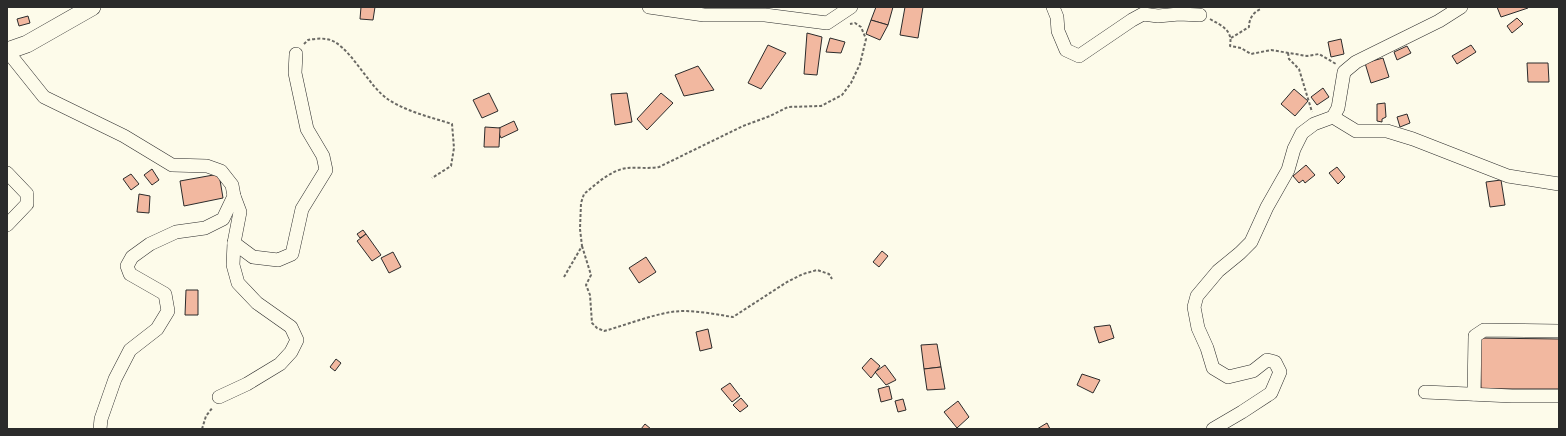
<svg xmlns="http://www.w3.org/2000/svg" width="1566" height="436" font-family="'Public Sans',sans-serif">
  <rect width="100%" height="100%" fill="#fdfbea"/>
  <g fill="#f2b8a0" stroke="#2b2b2b">
    <polygon points="361,7 375,7 373,20 360,19"/>
    <polygon points="876,7 893,7 888,25 871,20"/>
    <polygon points="905,7 923,7 918,38 900,35"/>
    <polygon points="1497,7 1528,7 1528,8 1501,17"/>
    <polygon points="28,16 30,23 19,26 17,19"/>
    <polygon points="1517,18 1523,24 1512,33 1507,26"/>
    <polygon points="871,20 888,25 880,40 866,34"/>
    <polygon points="807,33 822,37 817,75 804,74"/>
    <polygon points="830,38 845,42 841,53 826,52"/>
    <polygon points="1341,39 1344,54 1331,57 1328,42"/>
    <polygon points="768,45 786,53 761,89 748,83"/>
    <polygon points="1471,45 1476,52 1457,64 1452,56"/>
    <polygon points="1407,46 1411,53 1397,60 1394,52"/>
    <polygon points="1383,58 1389,77 1371,83 1365,63"/>
    <polygon points="1527,63 1548,63 1549,82 1528,82"/>
    <polygon points="698,66 714,90 684,96 675,75"/>
    <polygon points="1323,88 1329,97 1317,105 1311,97"/>
    <polygon points="1294,89 1308,101 1295,116 1281,104"/>
    <polygon points="489,93 498,111 482,118 473,100"/>
    <polygon points="627,93 632,122 615,125 611,94"/>
    <polygon points="661,93 673,103 647,130 637,119"/>
    <polygon points="1385,103 1386,117 1382,119 1382,122 1377,121 1377,104"/>
    <polygon points="1407,114 1410,123 1400,127 1397,117"/>
    <polygon points="514,121 518,130 501,138 497,129"/>
    <polygon points="485,127 500,128 499,147 484,147"/>
    <polygon points="1306,165 1315,175 1305,183 1303,180 1299,183 1293,176"/>
    <polygon points="1337,167 1345,177 1338,184 1329,173"/>
    <polygon points="152,169 159,180 152,185 144,175"/>
    <polygon points="131,174 139,184 131,190 123,179"/>
    <polygon points="219,174 223,198 184,206 180,181"/>
    <polygon points="1501,180 1505,205 1490,207 1486,182"/>
    <polygon points="139,194 150,196 149,213 137,212"/>
    <polygon points="363,230 366,234 360,238 357,234"/>
    <polygon points="366,234 381,255 372,261 357,241"/>
    <polygon points="882,251 888,256 879,267 873,262"/>
    <polygon points="393,252 401,267 389,273 381,258"/>
    <polygon points="646,257 656,272 639,283 629,268"/>
    <polygon points="186,290 198,290 198,315 185,315"/>
    <polygon points="1110,325 1114,338 1099,343 1094,327"/>
    <polygon points="708,329 712,348 700,351 696,332"/>
    <polygon points="1480,338 1559,339 1559,389 1481,389"/>
    <polygon points="937,344 941,367 924,369 921,345"/>
    <polygon points="871,358 880,366 871,378 862,368"/>
    <polygon points="336,359 341,363 335,371 330,367"/>
    <polygon points="885,365 896,380 886,385 875,372"/>
    <polygon points="941,367 945,389 927,390 924,369"/>
    <polygon points="1082,374 1100,380 1093,393 1077,385"/>
    <polygon points="730,383 740,396 732,402 721,389"/>
    <polygon points="889,386 892,399 881,402 878,389"/>
    <polygon points="741,398 748,406 740,412 733,405"/>
    <polygon points="903,399 906,410 898,412 895,401"/>
    <polygon points="958,401 969,417 957,428 944,412"/>
    <polygon points="1047,423 1050,429 1037,429"/>
    <polygon points="645,424 651,429 641,429"/>
  </g>
  <g fill="none" stroke-linecap="round" stroke-linejoin="round">
    <defs>
      <g id="minor">
        <polyline points="649,7 704,15 765,15 827,23 851,7"/>
        <polyline points="1053,7 1057,17 1058,31 1066,50 1079,56 1132,20 1143,14 1158,16 1179,14 1200,15"/>
        <polyline points="8,52 44,97 124,136 172,165 207,166 221,171 232,185 234,196 223,219 205,228 176,232 150,244 132,257 127,266 130,274 165,294 168,311 157,329 130,350 115,379 101,419 100,429"/>
        <polyline points="1333,117 1356,131 1387,131 1413,139 1508,176 1559,184"/>
        <polyline points="7,173 27,194 27,204 7,225"/>
        <polyline points="234,243 253,257 278,260 292,254 302,209 326,170 323,156 307,129 295,73 296,54"/>
        <polyline points="1425,392 1512,396 1559,396"/>
        <polyline points="1474,394 1475,336 1484,330 1559,331"/>
        <polyline points="219,397 247,384 280,364 291,352 297,340 291,327 257,303 238,283 233,265 234,243 240,212 234,196"/>
        <polyline points="1213,429 1242,412 1271,393 1280,372 1275,362 1267,360 1253,371 1228,377 1213,368 1207,348 1198,328 1194,307 1197,296 1218,271 1240,253 1251,242 1267,207 1288,170 1294,149 1302,133 1314,124 1333,117 1338,108 1344,72 1356,62 1439,21 1461,7"/>
      </g>
      <polyline id="major" points="7,51 27,44 92,7"/>
    </defs>
    <use href="#minor" stroke="#2b2b2b" stroke-width="14"/>
    <use href="#major" stroke="#2b2b2b" stroke-width="18"/>
    <g stroke="#6a6964" stroke-width="2" stroke-dasharray="3 2" stroke-linecap="butt">
      <path d="M1210,19c12,7 23,11 20,27l11,2 10,6 20,-4 36,6 12,-2 17,10"/>
      <path d="M1231,38l18,-11c0,-8 4,-15 12,-18"/>
      <path d="M304,44l4,-4c5,-1 12,-2 18,-1 22,2 42,48 63,61 19,12 41,17 63,24l2,24 -3,18 -19,12"/>
      <polyline points="1288,53 1289,59 1299,69 1312,112"/>
      <path d="M582,246l9,29 -5,10 4,10 2,28 5,5 7,3c22,-6 44,-15 67,-19 20,-3 42,2 62,5l54,-35 16,-8 14,-4 12,4 3,5"/>
      <path d="M564,277l18,-31 -2,-17 1,-26 3,-9c12,-10 27,-24 43,-26 10,-1 21,1 32,-1l84,-41 27,-10 18,-9 33,-1 21,-11 9,-12 9,-19 6,-25 -5,-12 -6,-4 -5,1"/>
      <polyline points="202,429 206,416 213,407"/>
    </g>
    <use href="#minor" stroke="#fdfbea" stroke-width="13"/>
    <use href="#major" stroke="#fdfbea" stroke-width="17"/>
  </g>
  <rect width="1566" height="436" fill="none" stroke="#2b2b2b" stroke-width="16"/>
</svg>
